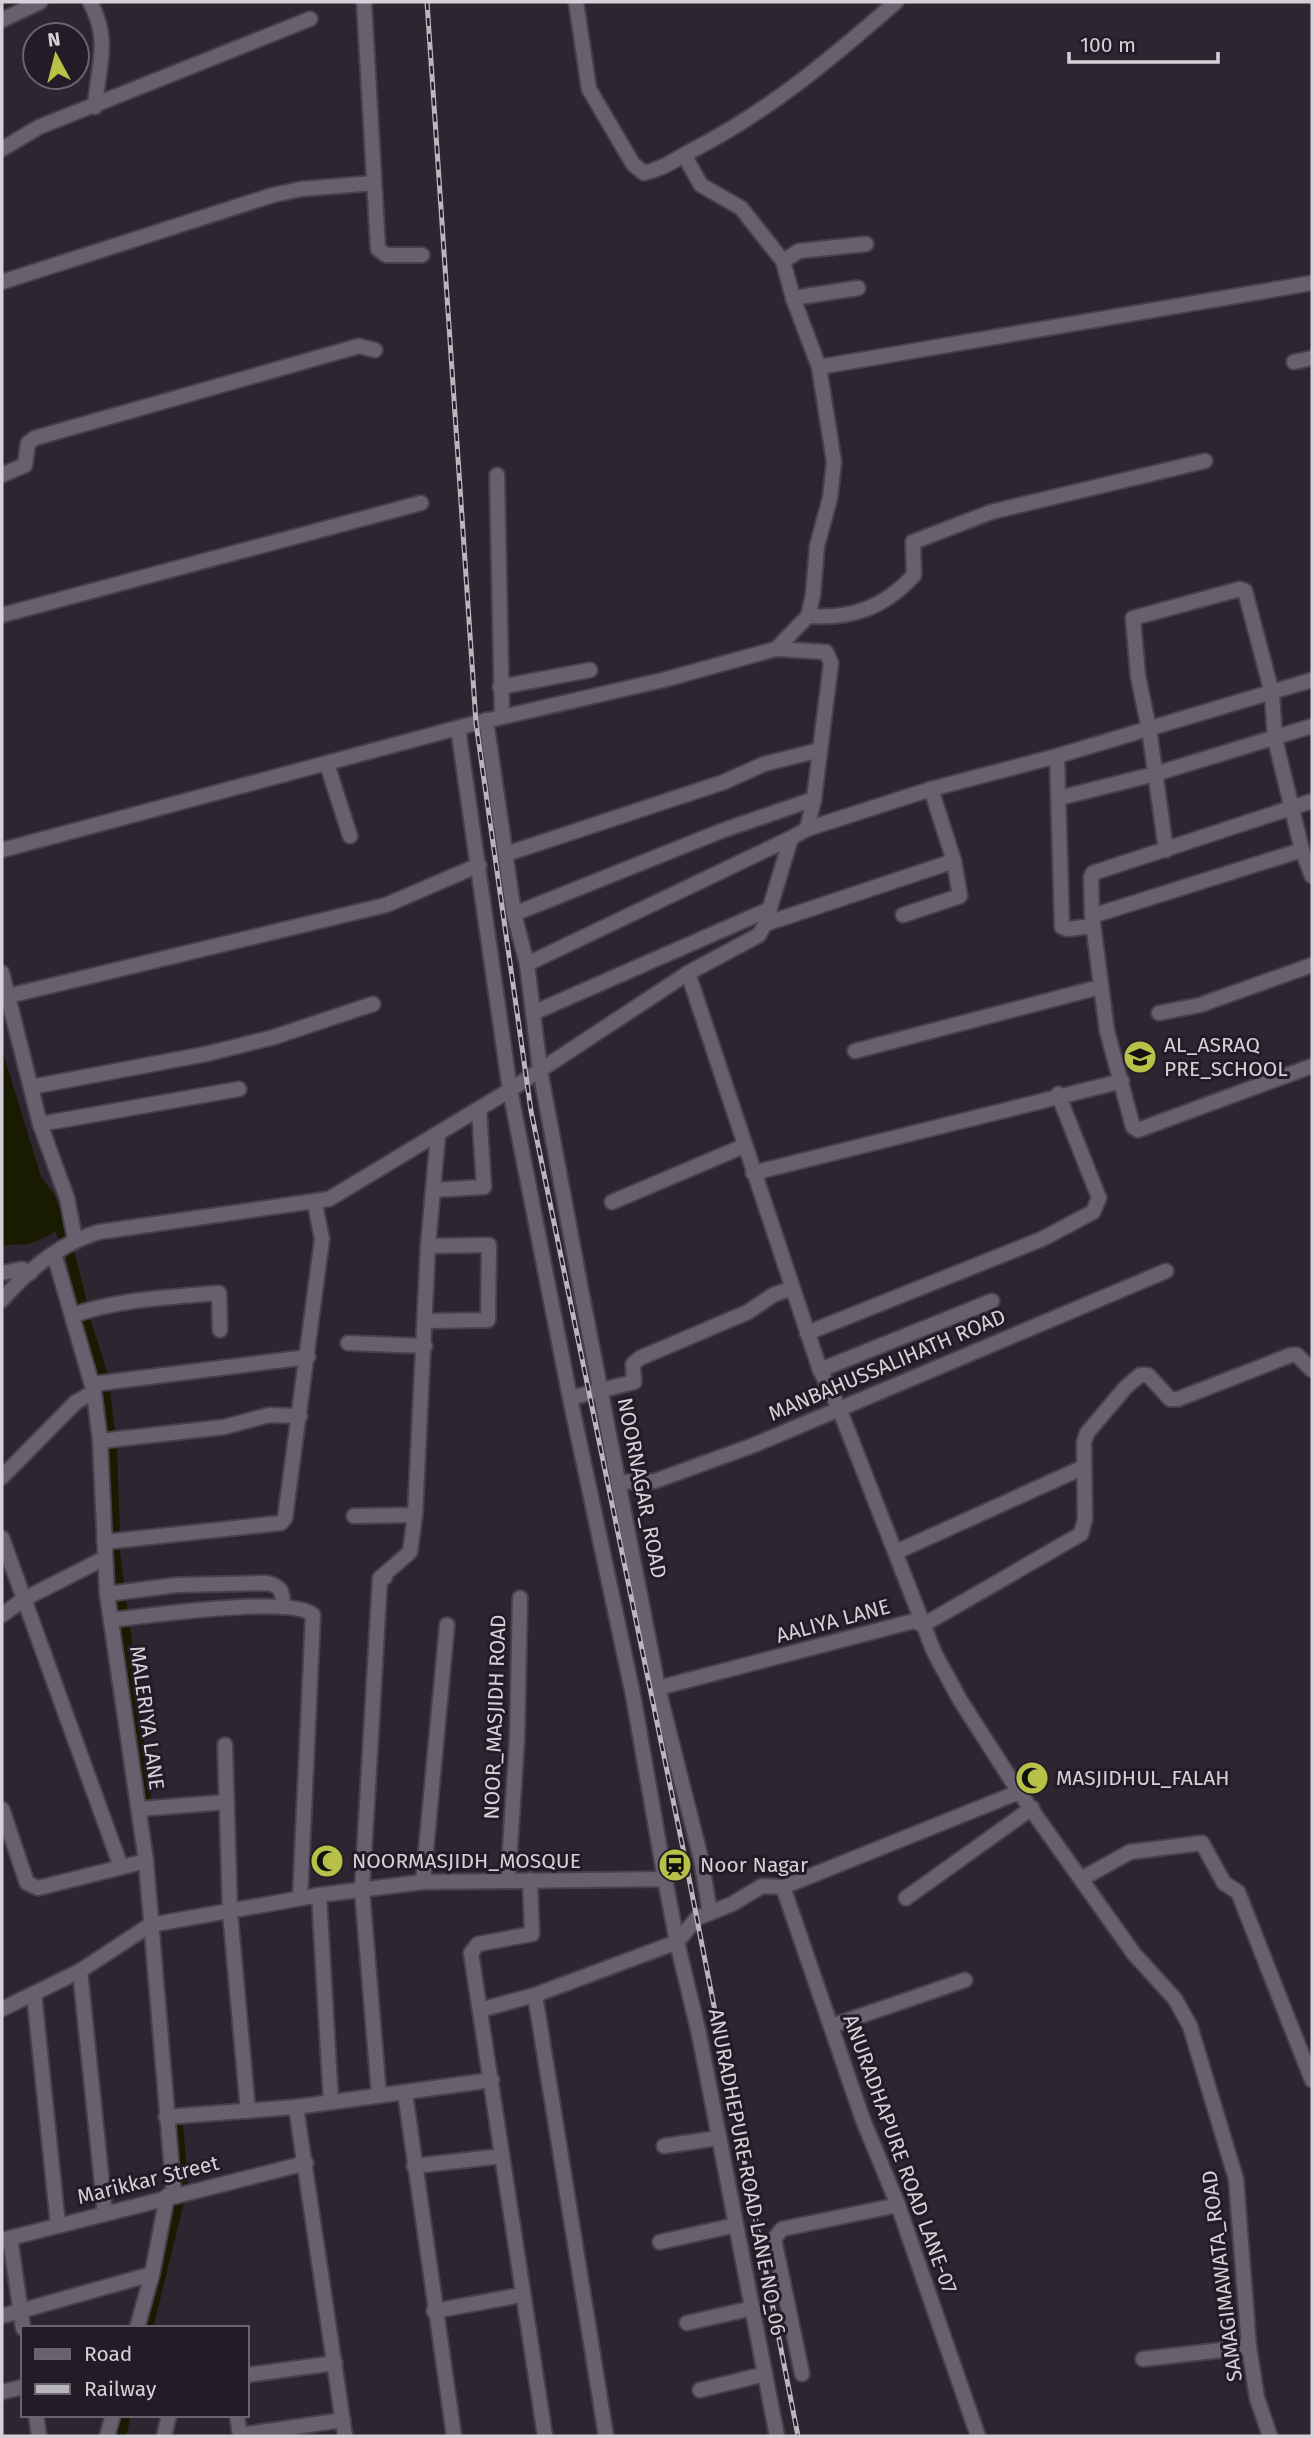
<svg xmlns="http://www.w3.org/2000/svg" width="1314" height="2438" font-family="'Fira Sans',sans-serif">
  <rect width="100%" height="100%" fill="#2d2631"/>
  <polygon fill="#191b01" points="2,1049 41,1177 54,1194 66,1223 50,1235 29,1244 2,1245"/>
  <g fill="none" stroke-linecap="round" stroke-linejoin="round">
    <g stroke="#191b01" stroke-width="10">
      <polyline points="59,1228 63,1237"/>
      <polyline points="70,1254 82,1303"/>
      <polyline points="85,1319 103,1375"/>
      <polyline points="105,1391 110,1431"/>
      <polyline points="112,1448 115,1533"/>
      <polyline points="115,1550 119,1585"/>
      <polyline points="121,1601 123,1611"/>
      <polyline points="125,1626 146,1795 143,1800"/>
      <polyline points="178,2124 183,2184"/>
      <polyline points="148,2328 179,2202"/>
      <polyline points="121,2436 126,2415"/>
    </g>
    <defs>
      <g id="minor">
        <path d="M90,2c21,38 8,64 5,105"/>
        <polyline points="364,2 378,249 386,255 422,255"/>
        <path d="M576,2l13,87 44,75 11,9c19,-4 32,-14 49,-23 76,-39 139,-92 203,-148"/>
        <polyline points="2,20 40,2"/>
        <polyline points="2,149 39,127 310,19"/>
        <polyline points="684,155 701,185 741,208 783,261 793,298 819,367 834,462 830,498 817,546 813,595 808,616 776,649"/>
        <polyline points="783,261 799,251 866,244"/>
        <polyline points="2,282 273,195 301,189 374,183"/>
        <polyline points="793,298 858,288"/>
        <polyline points="1294,362 1312,358"/>
        <polyline points="819,367 1312,283"/>
        <polyline points="2,475 25,465 28,443 35,438 359,346 375,350"/>
        <polyline points="497,475 502,716"/>
        <polyline points="2,615 421,503"/>
        <path d="M808,616c44,3 76,-8 106,-41l-1,-33 78,-30 214,-51"/>
        <polyline points="500,687 590,670"/>
        <polyline points="486,720 514,914 527,964 540,1070 581,1290 658,1688 701,1859 710,1913"/>
        <polyline points="458,728 510,1090 570,1398 633,1695 665,1879"/>
        <polyline points="1057,756 1062,927 1067,929 1093,926"/>
        <polyline points="327,764 350,836"/>
        <polyline points="1059,798 1155,774 1312,726"/>
        <polyline points="1312,801 1093,873 1091,877 1092,916 1107,1031 1133,1127 1138,1130 1312,1066"/>
        <polyline points="2,850 476,723 663,680 776,649 826,652 831,663 814,799 807,829"/>
        <polyline points="1302,850 1312,876"/>
        <polyline points="506,854 724,782 764,764 820,750"/>
        <polyline points="514,914 721,831 814,799"/>
        <polyline points="903,915 960,896 954,861 931,789"/>
        <polyline points="1092,916 1302,850 1275,739 1272,693 1245,591 1240,589 1133,618 1138,676 1149,729 1166,850"/>
        <polyline points="765,924 954,861"/>
        <polyline points="527,964 791,838"/>
        <polyline points="2,973 40,1124 67,1198 75,1239"/>
        <polyline points="688,973 820,1370 839,1408 934,1652 960,1700 1019,1792 1134,1954 1175,1999 1190,2026 1236,2179 1249,2347 1257,2398 1270,2436"/>
        <polyline points="8,996 386,905 479,865"/>
        <polyline points="533,1013 770,909"/>
        <polyline points="1159,1013 1200,1005 1312,965"/>
        <polyline points="855,1051 1100,987"/>
        <polyline points="31,1087 206,1054 274,1037 373,1004"/>
        <polyline points="40,1124 239,1089"/>
        <polyline points="753,1173 1122,1081"/>
        <polyline points="433,1190 484,1187 479,1109"/>
        <polyline points="612,1202 744,1146"/>
        <polyline points="54,1254 94,1392 100,1441 107,1594 146,1861 174,2195"/>
        <polyline points="2,1273 22,1269 30,1273"/>
        <path d="M2,1300c26,-30 59,-57 97,-68l230,-33 181,-109 178,-117 71,-38 6,-11 26,-86 16,-9 124,-40 126,-33 255,-76"/>
        <path d="M73,1315c47,-16 97,-18 146,-22l1,37"/>
        <polyline points="426,1321 488,1320 489,1245 428,1246"/>
        <polyline points="807,1333 1042,1239 1093,1212 1099,1198 1058,1094"/>
        <polyline points="348,1343 425,1346"/>
        <polyline points="820,1370 992,1301"/>
        <polyline points="93,1384 308,1357"/>
        <polyline points="570,1398 634,1382 633,1364 640,1358 748,1312 773,1295 792,1288"/>
        <polyline points="100,1441 224,1427 269,1415 300,1416"/>
        <polyline points="2,1477 76,1402 94,1392"/>
        <polyline points="620,1482 655,1481 754,1445 1166,1271"/>
        <polyline points="354,1516 415,1515 428,1246 438,1134"/>
        <polyline points="2,1538 121,1867"/>
        <polyline points="104,1542 281,1523 285,1518 322,1239 315,1204"/>
        <polyline points="896,1552 1084,1467"/>
        <polyline points="385,1577 380,1578 410,1552 415,1515"/>
        <path d="M107,1594l70,-9 90,-2c15,3 16,10 16,24"/>
        <polyline points="2,1615 24,1599 105,1558"/>
        <path d="M111,1620c34,-4 181,-25 202,-5l-13,283"/>
        <polyline points="658,1688 914,1621 923,1625 1081,1534 1085,1519 1084,1442 1087,1433 1126,1387 1140,1375 1148,1375 1170,1399 1178,1399 1291,1355 1297,1355 1312,1370"/>
        <polyline points="225,1745 230,1912 248,2111"/>
        <polyline points="2,1809 27,1883 38,1888 146,1861"/>
        <polyline points="139,1809 227,1802"/>
        <polyline points="508,1879 517,1739 520,1598"/>
        <polyline points="1081,1879 1130,1852 1202,1843 1224,1883 1238,1892 1312,2080"/>
        <polyline points="530,1880 532,1934 478,1944 471,1953 545,2436"/>
        <polyline points="423,1882 447,1625"/>
        <polyline points="783,1887 863,2120 898,2205 978,2436"/>
        <polyline points="319,1895 331,2102"/>
        <polyline points="906,1898 1032,1808"/>
        <polyline points="80,1971 105,2213"/>
        <polyline points="34,1994 58,2225"/>
        <polyline points="535,1995 606,2436"/>
        <polyline points="2,2009 80,1971 150,1925 319,1895 423,1882 665,1879 677,1942 535,1995 480,2010"/>
        <polyline points="831,2026 965,1980"/>
        <polyline points="405,2093 454,2436"/>
        <polyline points="379,2095 362,1890 380,1578"/>
        <polyline points="296,2107 345,2436"/>
        <polyline points="166,2117 296,2107 492,2080"/>
        <polyline points="664,2146 718,2138"/>
        <polyline points="414,2166 502,2156"/>
        <polyline points="10,2238 23,2328"/>
        <polyline points="2,2240 306,2163"/>
        <polyline points="660,2242 736,2225"/>
        <polyline points="434,2311 521,2295"/>
        <polyline points="2,2316 152,2274"/>
        <polyline points="687,2323 753,2308"/>
        <polyline points="137,2328 152,2274 167,2196"/>
        <polyline points="1143,2359 1249,2347"/>
        <polyline points="802,2374 774,2239 782,2229 898,2205"/>
        <polyline points="247,2375 335,2363"/>
        <polyline points="700,2390 765,2374"/>
        <polyline points="2,2392 23,2387"/>
        <polyline points="36,2415 39,2436"/>
        <polyline points="237,2415 240,2436"/>
        <polyline points="240,2435 343,2420"/>
        <polyline points="107,2436 113,2415"/>
        <polyline points="164,2436 169,2415"/>
        <polyline points="777,2436 699,2034 677,1942 697,1918 732,1904 762,1886 783,1887 1019,1792"/>
      </g>
    </defs>
    <use href="#minor" stroke="#47414b" stroke-width="18"/>
    <use href="#minor" stroke="#68606d" stroke-width="14"/>
    <defs>
      <polyline id="rail" points="427,2 476,723 531,1111 686,1863 798,2436"/>
    </defs>
    <use href="#rail" stroke="#bab6be" stroke-width="5"/>
    <use href="#rail" stroke="#231c27" stroke-width="2.5" stroke-dasharray="8" stroke-linecap="butt"/>
  </g>
  <defs>
    <symbol id="school-disc" viewBox="-11 -11 22 22"><circle r="9.5" fill="#b7c148" stroke="#231c27"/><path d="M0-5L7-2L0 1L-7-2ZM-4 1L0 2.5L4 1V4Q0 6-4 4Z" fill="#111"/></symbol>
    <symbol id="mosque-disc" viewBox="-11 -11 22 22"><circle r="9.5" fill="#b7c148" stroke="#231c27"/><path d="M3.5-4.9A6 6 0 1 0 3.5 4.9A5 5 0 1 1 3.5-4.9Z" fill="#111"/></symbol>
    <symbol id="station-disc" viewBox="-11 -11 22 22"><circle r="9.5" fill="#b7c148" stroke="#231c27"/><path d="M-3-6H3Q5-6 5-4V2Q5 4 3 4L4.5 6H3L1.5 4h-3L-3 6H-4.5L-3 4Q-5 4-5 2V-4Q-5-6-3-6ZM-3.5-4v3h7v-3ZM-3.5 1v1.5H-2V1ZM2 1v1.5H3.5V1Z" fill="#111"/></symbol>
  </defs>
  <g fill-rule="evenodd">
    <use href="#school-disc" x="1121" y="1038" width="38" height="38"/>
    <use href="#mosque-disc" x="1013" y="1759" width="38" height="38"/>
    <use href="#mosque-disc" x="308" y="1842" width="38" height="38"/>
    <use href="#station-disc" x="656" y="1846" width="38" height="38"/>
  </g>
  <g text-anchor="middle" stroke-width="6" stroke-linejoin="round" paint-order="stroke">
    <g font-size="21" fill="#d5d1d8" stroke="#231c27" text-anchor="start">
      <text x="1164" y="1052">AL_ASRAQ<tspan x="1164" dy="24">PRE_SCHOOL</tspan></text>
      <text x="1056" y="1785">MASJIDHUL_FALAH</text>
      <text x="352" y="1868">NOORMASJIDH_MOSQUE</text>
      <text x="700" y="1872">Noor Nagar</text>
    </g>
    <g font-size="21" fill="#d5d1d8" stroke="#231c27">
      <text transform="translate(887 1365) rotate(-23)" y="7">MANBAHUSSALIHATH ROAD</text>
      <text transform="translate(642 1488) rotate(79)" y="7">NOORNAGAR_ROAD</text>
      <text transform="translate(833 1621) rotate(-15)" y="7">AALIYA LANE</text>
      <text transform="translate(495 1717) rotate(-88)" y="7">NOOR_MASJIDH ROAD</text>
      <text transform="translate(147 1718) rotate(82)" y="7">MALERIYA LANE</text>
      <text transform="translate(900 2154) rotate(70)" y="7">ANURADHAPURE ROAD LANE-07</text>
      <text transform="translate(747 2172) rotate(79)" y="7">ANURADHEPURE ROAD LANE NO_06</text>
      <text transform="translate(148 2180) rotate(-14)" y="7">Marikkar Street</text>
      <text transform="translate(1222 2276) rotate(-97)" y="7">SAMAGIMAWATA_ROAD</text>
    </g>
  </g>
  <rect width="1314" height="2438" fill="none" stroke="#d5d1d8" stroke-width="7"/>
  <rect x="21" y="2326" width="228" height="91" fill="#231c27" stroke="#6a646e" stroke-width="2"/>
  <rect x="35" y="2349" width="35" height="10" fill="#68606d" stroke="#6a646e" stroke-width="2"/>
  <text x="84" y="2361" font-size="21" fill="#d5d1d8">Road</text>
  <rect x="35" y="2384" width="35" height="10" fill="#bab6be" stroke="#6a646e" stroke-width="2"/>
  <text x="84" y="2396" font-size="21" fill="#d5d1d8">Railway</text>
  <g transform="translate(56 56) rotate(353)"><circle r="33" fill="#231c27" stroke="#6a646e" stroke-width="2"/>
  <path d="M0-5L12 26L0 18L-12 26Z" fill="#b7c148"/>
  <text y="-10" font-size="19" font-weight="bold" text-anchor="middle" fill="#d5d1d8">N</text>
  </g>
  <path d="M1069 52v10h149v-10" fill="none" stroke="#d5d1d8" stroke-width="3.5"/>
  <text x="1080" y="52" font-size="21" fill="#d5d1d8" stroke="#231c27" stroke-width="5" paint-order="stroke">100 m</text>
</svg>
